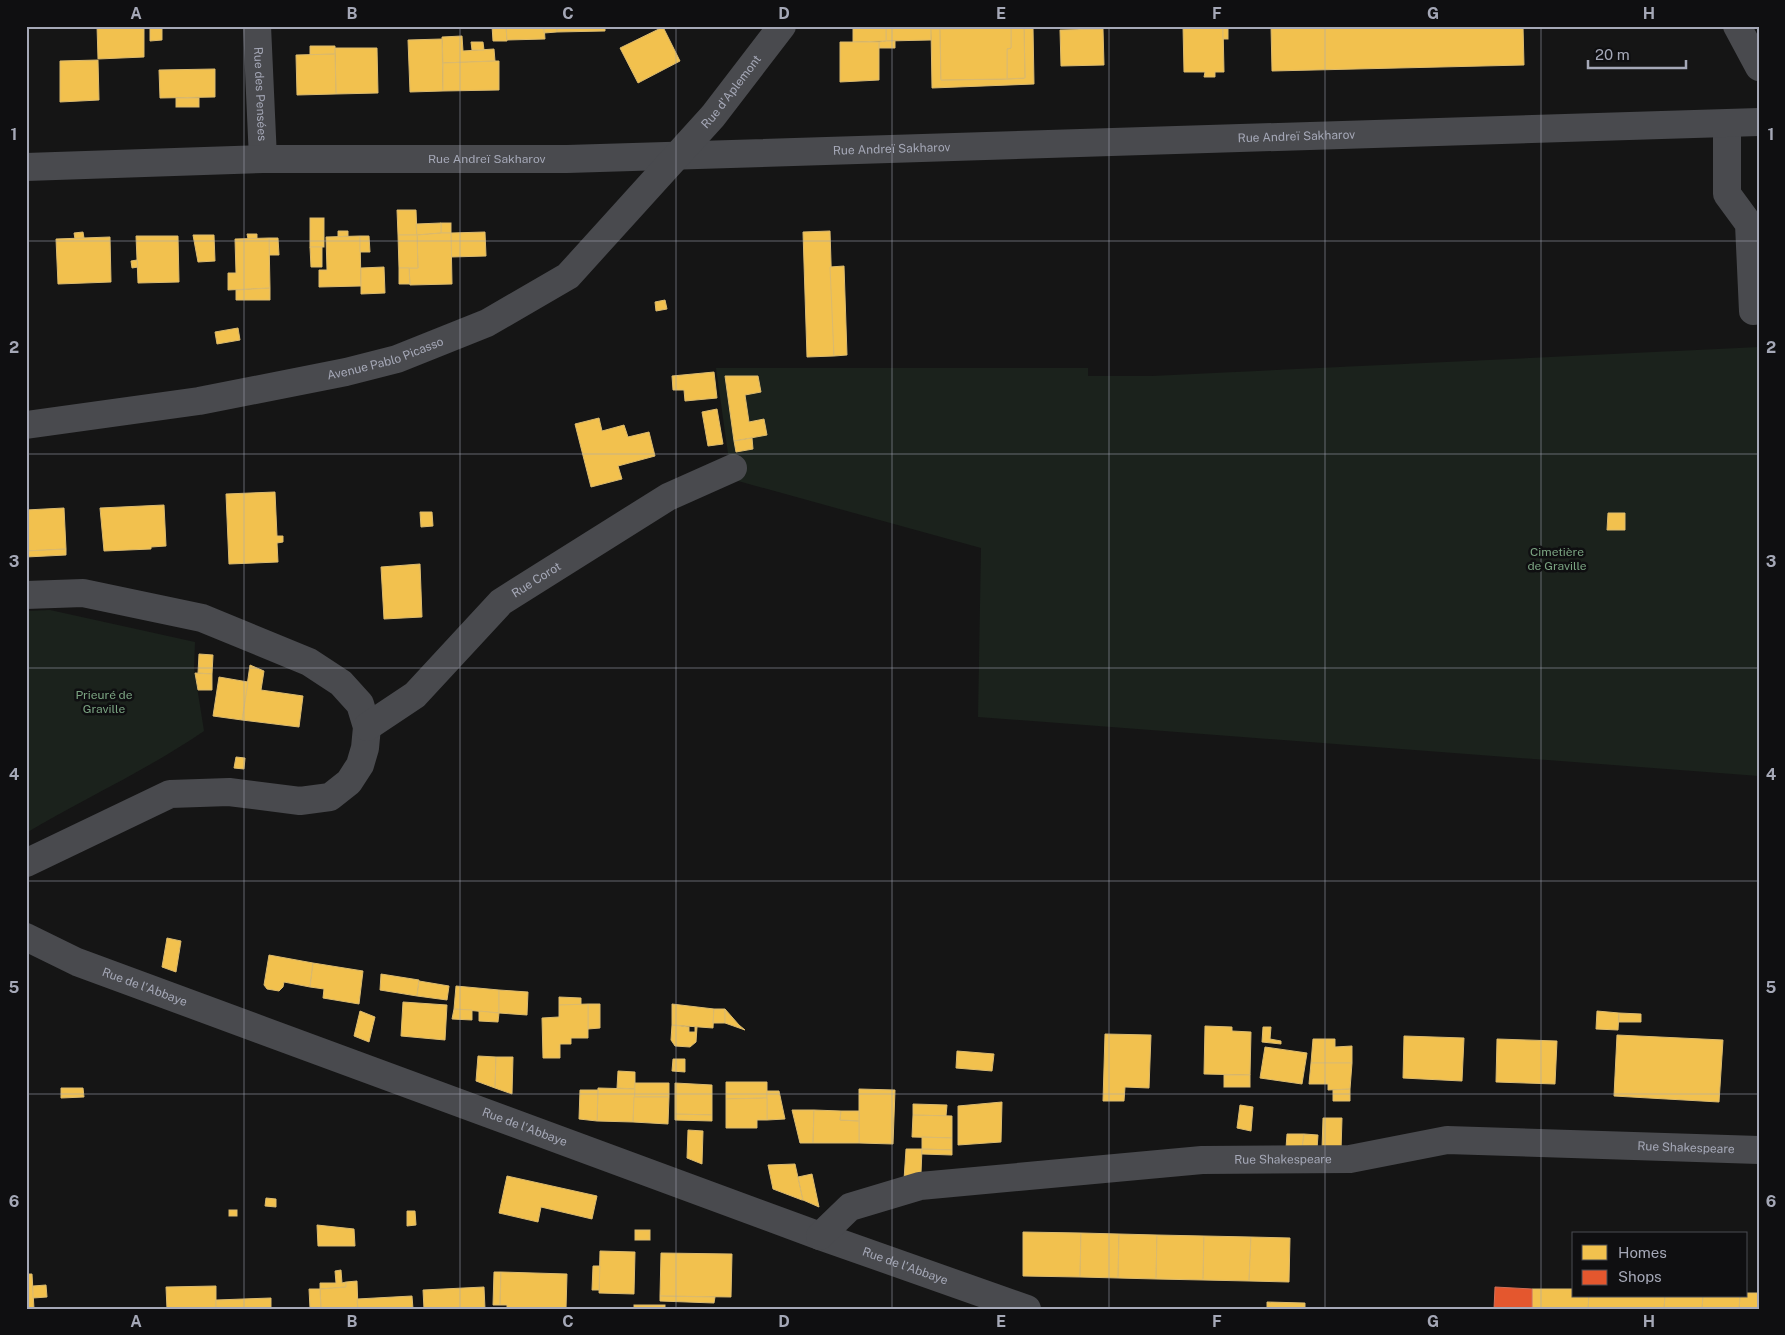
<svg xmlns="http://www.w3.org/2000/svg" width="1785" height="1335" font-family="'Public Sans',sans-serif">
  <rect width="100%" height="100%" fill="#151515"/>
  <g fill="#1b221c">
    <polygon points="1759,347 1759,776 978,717 981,548 738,481 728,454 716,368 1088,368 1088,376 1152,376"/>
    <path d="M50,610l145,32 -1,26 10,63c-57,39 -119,67 -178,102v-222z"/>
  </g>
  <g fill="#f2c14e" stroke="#dbba6e">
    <polygon points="97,26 144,26 144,57 98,59"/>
    <polygon points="492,26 506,26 507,41 493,41"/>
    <polygon points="506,26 544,26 545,39 507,40"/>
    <polygon points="544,26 557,26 557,32 544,33"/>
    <polygon points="557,26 605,26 605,31 557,32"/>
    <polygon points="886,26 931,26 931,40 886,41"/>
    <polygon points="886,26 886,41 853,42 853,27"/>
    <polygon points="931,26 988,26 988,28 931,29"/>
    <polygon points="1079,26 1103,26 1103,29 1079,30"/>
    <polygon points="1183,26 1223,26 1224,72 1215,72 1215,77 1204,77 1205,72 1184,72"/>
    <rect x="1223" y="26" width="5" height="13"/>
    <polygon points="1271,26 1523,26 1524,65 1272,71"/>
    <polygon points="663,27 680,61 638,83 620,48"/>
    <polygon points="1033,27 1034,84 932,88 931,29 940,29 941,80 1007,79 1025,78 1024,28"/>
    <polygon points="150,28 162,28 162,40 150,41"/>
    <polygon points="1011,28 1024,28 1025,78 1007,79 1007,49 1011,48"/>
    <polygon points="1011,28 1011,48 1007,49 1007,79 941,80 940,29"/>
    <polygon points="1103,29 1104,65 1061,66 1060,30"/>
    <polygon points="462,36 463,51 494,49 495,61 443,63 442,37"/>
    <polygon points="442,39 443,91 410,92 408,40"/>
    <polygon points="886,41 895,41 895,48 879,48 879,42"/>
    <polygon points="471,42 483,42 484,50 472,50"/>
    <polygon points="840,42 879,42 879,80 840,82"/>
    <polygon points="310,46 335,46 335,54 310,55"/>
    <polygon points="335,48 377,48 378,93 336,94"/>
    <polygon points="335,54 336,94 297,95 296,55"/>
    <polygon points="98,60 99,100 60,102 60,61"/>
    <polygon points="495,61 499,61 499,90 443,91 443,63"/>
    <polygon points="215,69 215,97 160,98 159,70"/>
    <rect x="176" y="98" width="23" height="9"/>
    <polygon points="397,210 416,210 417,235 398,235"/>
    <rect x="310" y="218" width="14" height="29"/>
    <rect x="441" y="223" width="10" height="10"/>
    <polygon points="441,223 441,233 417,235 416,224"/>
    <polygon points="338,231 348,231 348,236 338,237"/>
    <polygon points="830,231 834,356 807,357 803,232"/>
    <polygon points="83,232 84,238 75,239 74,233"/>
    <polygon points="485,232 486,256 451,257 451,233"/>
    <polygon points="441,233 451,233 452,284 410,285 409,268 418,268 417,235"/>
    <polygon points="247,234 257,234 257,239 248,239"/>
    <polygon points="193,235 214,235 215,261 198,262"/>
    <polygon points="398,235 417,235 418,268 399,268"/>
    <polygon points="136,236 178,236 179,282 138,283"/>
    <polygon points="360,236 361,286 319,287 319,270 327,270 326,237"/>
    <polygon points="360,236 369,236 370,252 360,252"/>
    <polygon points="110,237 111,282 58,284 56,239"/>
    <polygon points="269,238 278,238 279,255 269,255"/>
    <polygon points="269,238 270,288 228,290 228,273 236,273 235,239"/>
    <polygon points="310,247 322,247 322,267 311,267"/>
    <polygon points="137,260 138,267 132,268 131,261"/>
    <polygon points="844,266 847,355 834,356 830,267"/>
    <polygon points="384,267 385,293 361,294 361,268"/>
    <polygon points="399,268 409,268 410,284 399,284"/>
    <polygon points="270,288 270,300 236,300 236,290"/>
    <polygon points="665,300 667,309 656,311 655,302"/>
    <polygon points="238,328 240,340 217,344 215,332"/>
    <polygon points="714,372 717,398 685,401 684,390 673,390 672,376"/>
    <polygon points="725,376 758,376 761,392 745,395 749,422 764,419 767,435 734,441"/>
    <polygon points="717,409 723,444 708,446 702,412"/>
    <polygon points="599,418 602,431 624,425 628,437 649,432 655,456 618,466 622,479 591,487 575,424"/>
    <polygon points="752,438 753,449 736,452 734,441"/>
    <polygon points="275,492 277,536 283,536 283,542 277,543 278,562 229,564 226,494"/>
    <polygon points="164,505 166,546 151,547 151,549 104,551 100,508"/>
    <polygon points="64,508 66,549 26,551 26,510"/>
    <polygon points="420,512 432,512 433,526 421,527"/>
    <polygon points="1608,513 1625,513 1625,530 1607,530"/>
    <polygon points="66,549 66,555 26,557 26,551"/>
    <polygon points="420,564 422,617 384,619 381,567"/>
    <polygon points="199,654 213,655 212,674 198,673"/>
    <polygon points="250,665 264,671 261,690 303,696 299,727 242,720"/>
    <polygon points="195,673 212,674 212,690 198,690"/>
    <polygon points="219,677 248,682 242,720 213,716"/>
    <polygon points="236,757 245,758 244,769 234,768"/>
    <polygon points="167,938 181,941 176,972 162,967"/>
    <polygon points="269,955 313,963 310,987 284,982 283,987 279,991 267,989 264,985"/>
    <polygon points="313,963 363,971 359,1004 323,998 324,989 310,987"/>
    <polygon points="381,974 419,980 417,996 380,990"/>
    <polygon points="419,981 449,986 447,1000 417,996"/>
    <polygon points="456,986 499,990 499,1013 454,1009"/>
    <polygon points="499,990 528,992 527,1015 499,1013"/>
    <polygon points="559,997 581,998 581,1005 559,1005"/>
    <polygon points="403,1002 447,1005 445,1040 401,1036"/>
    <polygon points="588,1004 600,1004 600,1028 588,1029"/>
    <polygon points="588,1004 588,1038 571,1038 571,1044 560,1044 560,1058 543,1058 542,1018 559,1017 559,1005"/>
    <polygon points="672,1004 714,1009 713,1028 672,1025"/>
    <polygon points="454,1009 472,1010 472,1020 452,1019"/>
    <polygon points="714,1009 725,1009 725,1023 713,1023"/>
    <polygon points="725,1009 739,1025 745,1030 725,1023"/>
    <polygon points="360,1011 375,1017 369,1042 354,1036"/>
    <polygon points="479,1011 499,1013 498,1022 479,1021"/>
    <polygon points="1597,1011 1619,1013 1618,1030 1596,1029"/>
    <polygon points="1619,1013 1641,1014 1641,1022 1619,1022"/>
    <polygon points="672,1025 689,1027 689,1032 695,1032 695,1027 697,1027 696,1042 690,1047 675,1046 671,1040"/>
    <polygon points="1205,1026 1232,1027 1232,1031 1251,1032 1250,1075 1204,1074"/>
    <polygon points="1263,1027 1271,1027 1270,1039 1281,1041 1281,1044 1262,1042"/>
    <polygon points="1105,1034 1151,1035 1149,1088 1125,1087 1124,1101 1103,1101"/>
    <polygon points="1617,1035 1723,1040 1719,1102 1614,1096"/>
    <polygon points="1404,1036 1464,1038 1462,1081 1403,1078"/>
    <polygon points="1313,1039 1335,1039 1335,1047 1352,1046 1352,1063 1311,1063"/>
    <polygon points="1497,1039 1557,1041 1555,1084 1496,1082"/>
    <polygon points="1265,1047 1307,1053 1302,1084 1260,1078"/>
    <polygon points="957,1051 994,1054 992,1071 956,1068"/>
    <polygon points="478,1056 496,1057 495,1088 476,1081"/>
    <polygon points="496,1057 513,1057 512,1094 495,1088"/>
    <polygon points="673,1059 685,1059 685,1072 672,1071"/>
    <polygon points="1311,1063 1352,1063 1350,1089 1328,1090 1328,1084 1309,1084"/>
    <polygon points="618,1071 635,1072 635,1089 617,1088"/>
    <rect x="1224" y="1075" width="26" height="12"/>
    <polygon points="726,1082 767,1082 767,1098 726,1099"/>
    <polygon points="635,1083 669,1083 669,1097 634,1097"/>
    <polygon points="675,1083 712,1085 712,1115 675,1114"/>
    <polygon points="61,1088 83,1088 84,1097 61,1098"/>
    <polygon points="598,1088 635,1089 633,1122 597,1121"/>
    <polygon points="859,1089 895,1090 893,1144 859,1143"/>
    <polygon points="1350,1089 1350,1101 1333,1101 1333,1090"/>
    <polygon points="580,1090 598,1090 597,1121 579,1119"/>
    <polygon points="767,1091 779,1091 785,1119 767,1120"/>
    <polygon points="634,1097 669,1097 668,1124 633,1122"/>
    <polygon points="767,1098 767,1120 757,1120 757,1128 726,1128 726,1099"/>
    <polygon points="1002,1102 1001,1142 958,1145 958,1106"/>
    <polygon points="913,1104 947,1105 946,1116 913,1115"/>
    <polygon points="1240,1105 1253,1107 1251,1131 1237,1128"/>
    <polygon points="792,1110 814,1110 813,1143 800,1143"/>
    <polygon points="814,1110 841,1111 840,1120 859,1121 859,1143 813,1143"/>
    <polygon points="841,1111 859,1111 859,1121 840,1120"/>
    <polygon points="675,1114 712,1115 712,1121 675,1120"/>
    <polygon points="913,1115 952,1116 952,1138 912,1137"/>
    <polygon points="1323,1118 1342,1118 1341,1150 1322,1149"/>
    <polygon points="688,1130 703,1131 702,1164 687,1158"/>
    <polygon points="1287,1134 1304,1134 1302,1149 1286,1148"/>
    <polygon points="1304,1134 1318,1135 1317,1149 1302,1149"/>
    <polygon points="922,1137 952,1138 952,1150 922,1149"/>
    <polygon points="906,1149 922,1149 921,1173 904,1180"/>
    <polygon points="922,1149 952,1150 952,1155 922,1154"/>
    <polygon points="795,1164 803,1200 802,1200 773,1189 768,1165"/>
    <polygon points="812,1174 819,1207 803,1200 798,1177"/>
    <polygon points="507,1176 597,1196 592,1219 541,1207 538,1222 499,1213"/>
    <polygon points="266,1198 276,1199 276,1207 265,1206"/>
    <rect x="229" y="1210" width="8" height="6"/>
    <polygon points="407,1211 415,1211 416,1225 407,1226"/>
    <polygon points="317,1225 354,1229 355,1246 318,1246"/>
    <rect x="635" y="1230" width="15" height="10"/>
    <polygon points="1023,1232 1081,1233 1080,1277 1023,1276"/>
    <polygon points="1081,1233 1119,1234 1118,1278 1080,1277"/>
    <polygon points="1119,1234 1157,1235 1156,1279 1118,1278"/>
    <polygon points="1157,1235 1204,1236 1203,1280 1156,1279"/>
    <polygon points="1204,1236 1251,1237 1249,1281 1203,1280"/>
    <polygon points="1251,1237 1290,1238 1289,1282 1249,1281"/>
    <polygon points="600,1251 635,1252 634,1294 599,1293"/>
    <polygon points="661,1253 732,1254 731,1297 660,1296"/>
    <polygon points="593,1266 600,1266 599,1290 592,1290"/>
    <polygon points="341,1270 342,1283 346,1282 346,1287 320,1289 320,1283 336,1283 335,1271"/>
    <polygon points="494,1272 501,1272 500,1305 493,1305"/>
    <polygon points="501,1272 567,1274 566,1309 507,1309 507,1305 500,1305"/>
    <polygon points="26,1274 32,1274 34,1309 26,1309"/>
    <polygon points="357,1281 358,1309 321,1309 320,1289 346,1287 346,1282"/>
    <polygon points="46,1285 47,1297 33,1298 33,1286"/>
    <polygon points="216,1286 216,1309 167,1309 166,1287"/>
    <polygon points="484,1287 485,1309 424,1309 423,1290"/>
    <polygon points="309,1289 320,1289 321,1308 310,1308"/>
    <polygon points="1532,1289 1574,1289 1574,1296 1589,1296 1588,1309 1532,1309"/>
    <polygon points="1746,1293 1759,1293 1759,1309 1739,1309 1740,1296 1746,1296"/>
    <polygon points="412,1296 413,1309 358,1309 357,1299"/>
    <polygon points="660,1296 715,1297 714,1303 660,1301"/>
    <polygon points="1589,1296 1665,1296 1664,1309 1588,1309"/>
    <polygon points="1665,1296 1703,1296 1702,1309 1664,1309"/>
    <polygon points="1703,1296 1740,1296 1739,1309 1702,1309"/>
    <polygon points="271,1298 271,1309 216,1309 216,1300"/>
    <polygon points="1267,1302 1305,1303 1305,1309 1267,1309"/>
    <rect x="634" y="1305" width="31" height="4"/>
  </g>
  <polygon fill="#e4572e" stroke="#d16f57" points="1495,1287 1532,1289 1532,1309 1494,1309"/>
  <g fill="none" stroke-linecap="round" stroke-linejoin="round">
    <g stroke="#494a4e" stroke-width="28">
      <path id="s1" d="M257,26l6,133"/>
      <polyline points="1737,26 1759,67"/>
      <polyline points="1727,124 1727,194 1749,224 1753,311"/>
      <path id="s2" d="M26,167l237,-8h304l1192,-37"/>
      <path id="s3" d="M26,425l173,-24 147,-29 51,-13 90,-36 81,-47 145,-160 69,-90"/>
      <polyline points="26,595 83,593 202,618 309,662 341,683 360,704 367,727 365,748 360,765 349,782 330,797 300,801 229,792 170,794 26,863"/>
      <path id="s4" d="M367,727l48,-32 86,-93 167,-105 65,-29"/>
      <path id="s5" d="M26,937l51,25 743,274 207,73"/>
      <path id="s6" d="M820,1236l30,-29 70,-21 282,-26 148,-1 97,-19 312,10"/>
    </g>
  </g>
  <path fill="none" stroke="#a5a8b7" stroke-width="1" stroke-opacity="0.55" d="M244,26v1283M460,26v1283M676,26v1283M892,26v1283M1109,26v1283M1325,26v1283M1541,26v1283M26,241h1733M26,454h1733M26,668h1733M26,881h1733M26,1094h1733"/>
  <g text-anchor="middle" stroke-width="5" stroke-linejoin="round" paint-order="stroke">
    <g font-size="12" fill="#a5a8b7" stroke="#0f0f11">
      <text dy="4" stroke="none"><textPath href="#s3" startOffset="814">Rue d'Aplemont</textPath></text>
      <text dy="4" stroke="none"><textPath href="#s1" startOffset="68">Rue des Pensées</textPath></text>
      <text dy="4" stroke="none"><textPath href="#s2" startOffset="1271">Rue Andreï Sakharov</textPath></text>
      <text dy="4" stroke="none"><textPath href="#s2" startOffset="866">Rue Andreï Sakharov</textPath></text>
      <text dy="4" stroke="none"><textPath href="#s2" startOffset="461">Rue Andreï Sakharov</textPath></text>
      <text dy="4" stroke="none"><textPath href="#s3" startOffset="366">Avenue Pablo Picasso</textPath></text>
      <text dy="4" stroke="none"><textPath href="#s4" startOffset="226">Rue Corot</textPath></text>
      <text dy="4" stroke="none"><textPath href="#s5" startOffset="129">Rue de l'Abbaye</textPath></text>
      <text dy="4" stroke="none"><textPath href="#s5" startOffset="534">Rue de l'Abbaye</textPath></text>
      <text dy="4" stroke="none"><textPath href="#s6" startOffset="884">Rue Shakespeare</textPath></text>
      <text dy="4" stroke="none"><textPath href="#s6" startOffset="479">Rue Shakespeare</textPath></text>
      <text dy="4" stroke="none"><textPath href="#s5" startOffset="939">Rue de l'Abbaye</textPath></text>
    </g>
    <g font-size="12" fill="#7aa381" stroke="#0f0f11">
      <text x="1557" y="556">Cimetière<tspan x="1557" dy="14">de Graville</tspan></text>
      <text x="104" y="699">Prieuré de<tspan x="104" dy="14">Graville</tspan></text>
    </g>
  </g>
  <rect width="1785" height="1335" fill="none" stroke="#0f0f11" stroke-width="55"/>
  <rect x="1572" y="1232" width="175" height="65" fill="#0f0f11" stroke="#4b4c53"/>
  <rect x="1582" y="1245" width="25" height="15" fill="#f2c14e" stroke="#4b4c53"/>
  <text x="1618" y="1258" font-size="15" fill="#a5a8b7">Homes</text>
  <rect x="1582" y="1270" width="25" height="15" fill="#e4572e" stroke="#4b4c53"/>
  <text x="1618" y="1282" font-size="15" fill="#a5a8b7">Shops</text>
  <path d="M1588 60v8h98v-8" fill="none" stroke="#a5a8b7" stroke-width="2.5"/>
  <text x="1595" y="60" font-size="15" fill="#a5a8b7" stroke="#0f0f11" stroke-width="4" paint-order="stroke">20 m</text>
  <rect x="28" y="28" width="1730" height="1280" fill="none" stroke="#a5a8b7" stroke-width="2"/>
  <g font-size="16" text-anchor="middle" font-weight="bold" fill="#a5a8b7">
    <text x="136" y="19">A</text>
    <text x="352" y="19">B</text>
    <text x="568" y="19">C</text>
    <text x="784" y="19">D</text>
    <text x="1001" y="19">E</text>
    <text x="1217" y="19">F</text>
    <text x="1433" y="19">G</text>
    <text x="1649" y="19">H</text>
    <text x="14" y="140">1</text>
    <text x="1771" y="140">1</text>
    <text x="14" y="353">2</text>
    <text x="1771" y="353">2</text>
    <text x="14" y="567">3</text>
    <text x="1771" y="567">3</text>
    <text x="14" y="780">4</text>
    <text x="1771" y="780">4</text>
    <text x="14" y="993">5</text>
    <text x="1771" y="993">5</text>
    <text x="14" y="1207">6</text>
    <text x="1771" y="1207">6</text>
    <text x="136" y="1327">A</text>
    <text x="352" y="1327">B</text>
    <text x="568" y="1327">C</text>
    <text x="784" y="1327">D</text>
    <text x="1001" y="1327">E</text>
    <text x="1217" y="1327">F</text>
    <text x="1433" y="1327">G</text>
    <text x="1649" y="1327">H</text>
  </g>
</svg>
